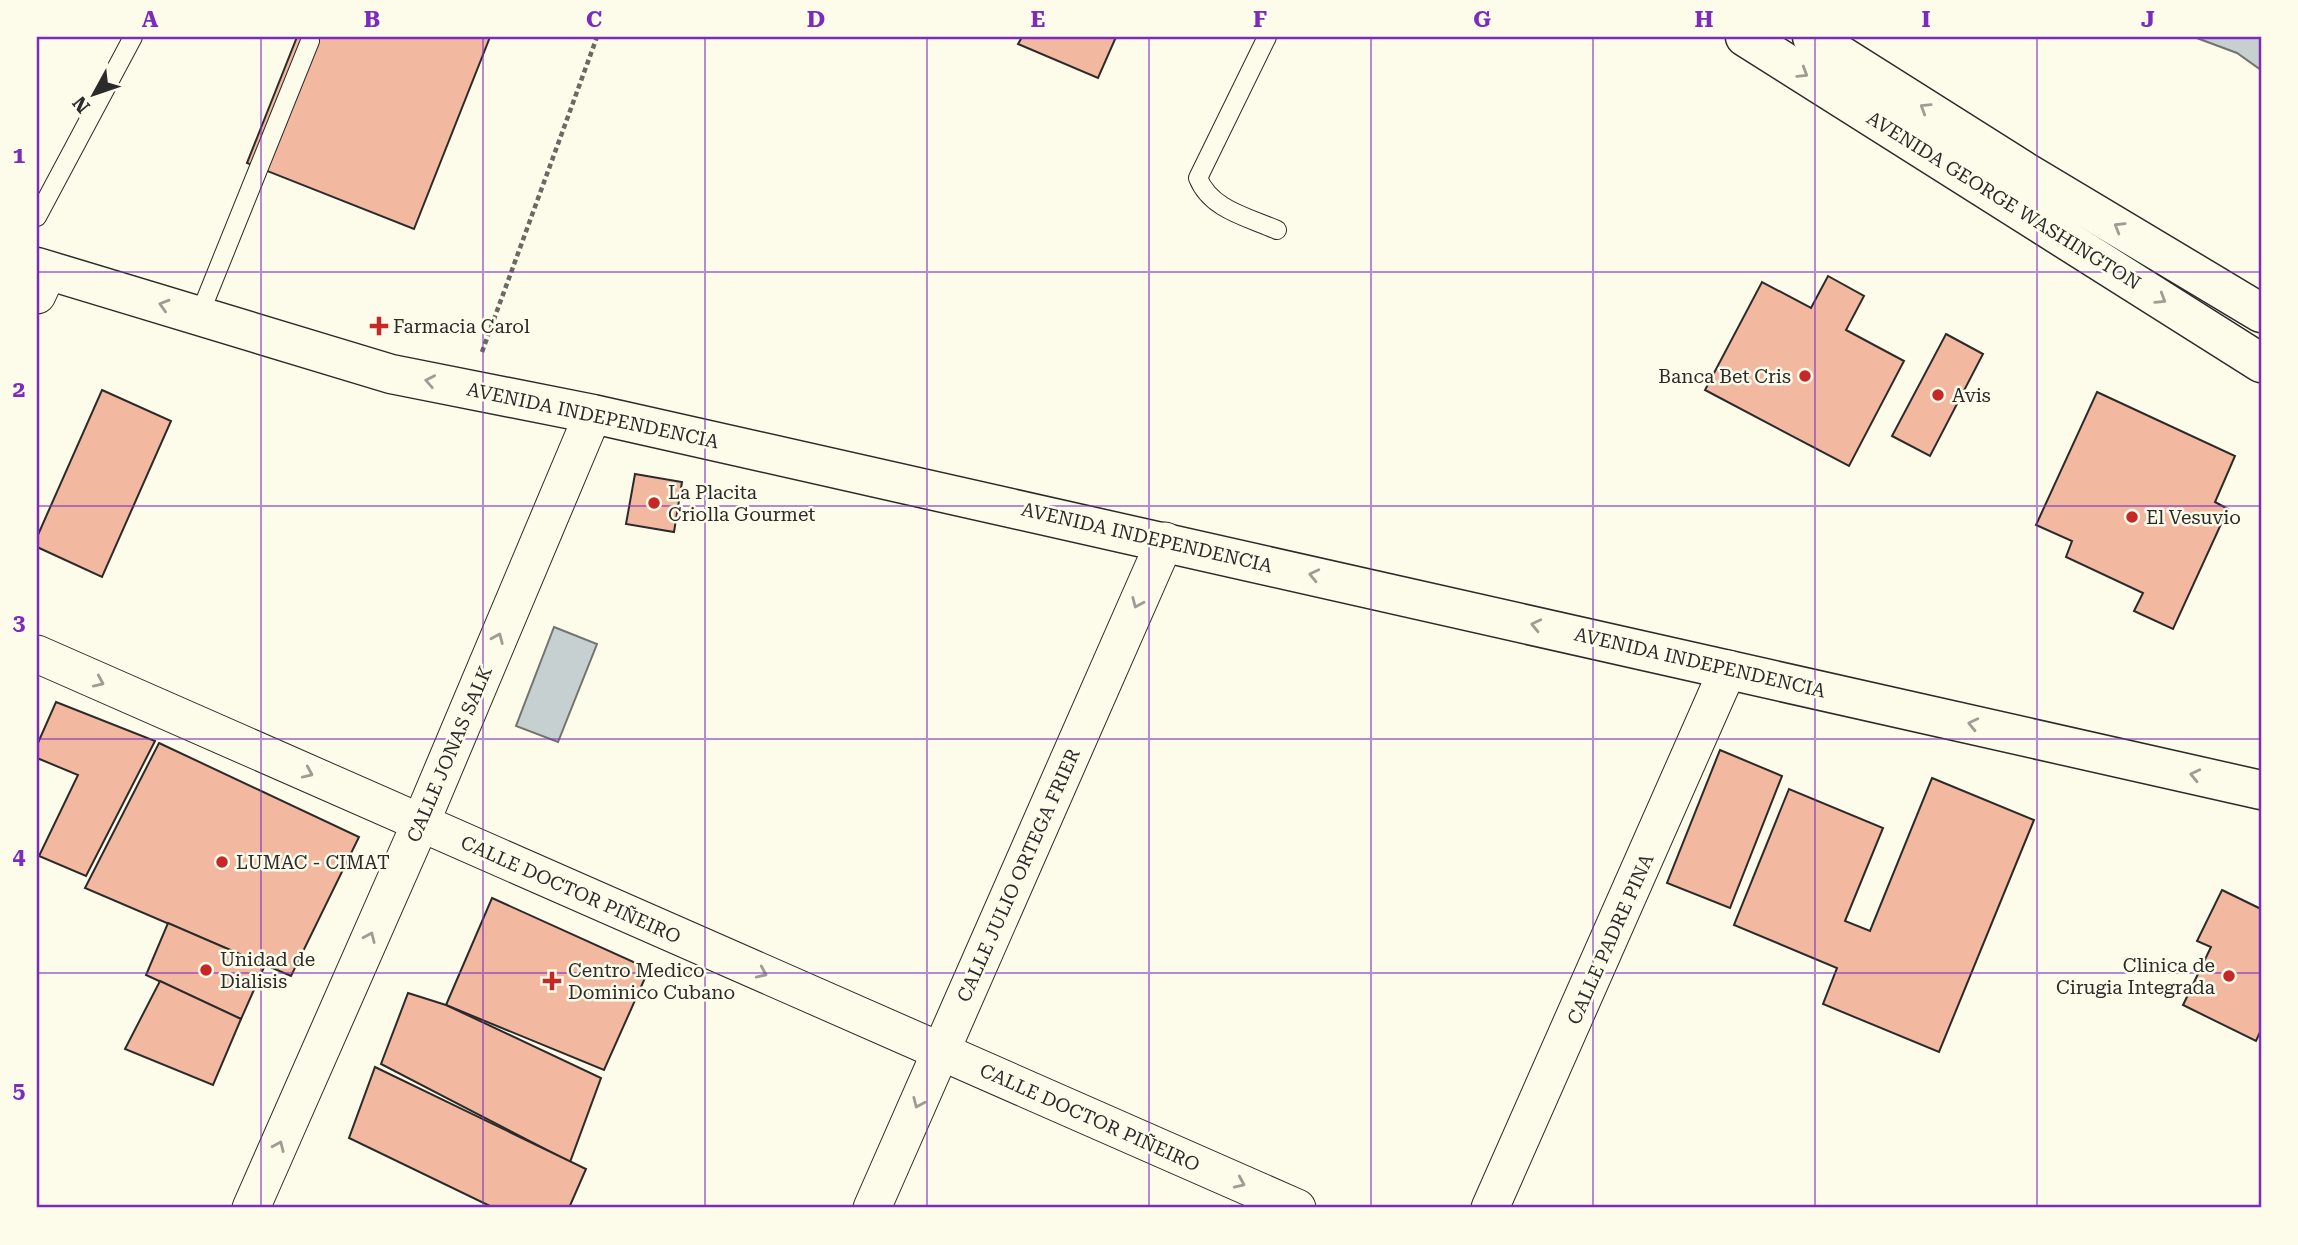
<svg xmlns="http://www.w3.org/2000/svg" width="2298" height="1245" font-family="'Roboto Serif',serif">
  <rect width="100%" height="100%" fill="#fdfbea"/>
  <g fill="#c7d0d0" stroke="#74746e" stroke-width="2">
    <polygon points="2194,37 2261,37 2261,70 2237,53"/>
    <polygon points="554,627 597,644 558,742 516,726"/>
  </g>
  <g fill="#f2b8a0" stroke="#2b2b2b" stroke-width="2">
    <polygon points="297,37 490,37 414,229 247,163"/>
    <polygon points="1022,37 1116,37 1098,78 1018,44"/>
    <polygon points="1828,276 1864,296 1846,330 1904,361 1849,466 1705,390 1762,282 1811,308"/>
    <polygon points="1946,334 1983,354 1930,456 1892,436"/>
    <polygon points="102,390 171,421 102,577 37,547 37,537"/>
    <polygon points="2097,392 2235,456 2215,502 2228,509 2173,629 2134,611 2143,593 2066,557 2072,541 2036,525"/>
    <polygon points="635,474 682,482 674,532 626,524"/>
    <polygon points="56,702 155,741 86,876 39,856 78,775 37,758 37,745"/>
    <polygon points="159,743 359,837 291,976 85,888"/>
    <polygon points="1720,750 1782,776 1730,908 1667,883"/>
    <polygon points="1932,778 2034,820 1939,1052 1823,1004 1837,968 1734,925 1789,789 1883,828 1845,921 1870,931"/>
    <polygon points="2222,890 2261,909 2261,1030 2256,1041 2183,1005 2211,947 2197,941"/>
    <polygon points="492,898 649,969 604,1070 446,1005"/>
    <polygon points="168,923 265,965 241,1019 146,975"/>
    <polygon points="160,981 241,1019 213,1085 125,1049"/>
    <polygon points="408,993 446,1005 601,1078 570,1162 381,1064"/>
    <polygon points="375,1067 586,1169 569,1208 494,1208 349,1138"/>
  </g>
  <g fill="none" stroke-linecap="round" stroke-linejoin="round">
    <defs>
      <g id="lane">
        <path d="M1267,37l-69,141c13,32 50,39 79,52"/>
        <polyline points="37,217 133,37"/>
        <polyline points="199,316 310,41"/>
      </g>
      <g id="street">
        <polyline points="37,295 48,271"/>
        <polyline points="37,654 1297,1208"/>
        <polyline points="251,1208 421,822 593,414"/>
        <polyline points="872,1208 1165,541"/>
        <polyline points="1490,1208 1728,669"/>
      </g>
      <polyline id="secondary" points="37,267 391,374 593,414 2261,790"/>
      <g id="highway">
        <polyline points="1745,37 2261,363"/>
        <polyline points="1812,37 2024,171 2261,313"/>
      </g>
    </defs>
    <use href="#lane" stroke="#2b2b2b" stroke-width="20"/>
    <use href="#street" stroke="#2b2b2b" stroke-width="39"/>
    <use href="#secondary" stroke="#2b2b2b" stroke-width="41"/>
    <use href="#highway" stroke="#2b2b2b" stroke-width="41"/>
    <polyline stroke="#6a6964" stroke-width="4.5" stroke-dasharray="5 3.5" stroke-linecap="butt" points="482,352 597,37"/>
    <use href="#lane" stroke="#fdfbea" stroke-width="18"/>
    <use href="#street" stroke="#fdfbea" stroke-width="37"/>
    <use href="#secondary" stroke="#fdfbea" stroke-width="38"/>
    <use href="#highway" stroke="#fdfbea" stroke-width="38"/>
  </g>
  <defs><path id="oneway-chevron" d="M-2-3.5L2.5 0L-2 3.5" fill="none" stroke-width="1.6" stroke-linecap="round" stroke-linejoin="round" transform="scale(1.75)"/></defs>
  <g stroke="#9e9d94">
    <use href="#oneway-chevron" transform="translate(1803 73) rotate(32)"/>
    <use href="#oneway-chevron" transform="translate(1925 108) rotate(-148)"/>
    <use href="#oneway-chevron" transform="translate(2119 227) rotate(-149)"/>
    <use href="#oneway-chevron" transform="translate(2161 299) rotate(32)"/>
    <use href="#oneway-chevron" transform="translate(164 305) rotate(-163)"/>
    <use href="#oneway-chevron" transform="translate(430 381) rotate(-169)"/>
    <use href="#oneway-chevron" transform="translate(1314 575) rotate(-167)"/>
    <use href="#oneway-chevron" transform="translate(1137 603) rotate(114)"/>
    <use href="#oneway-chevron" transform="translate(1536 625) rotate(-167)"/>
    <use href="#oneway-chevron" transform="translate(498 638) rotate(-67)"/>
    <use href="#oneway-chevron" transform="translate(99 682) rotate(24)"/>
    <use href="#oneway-chevron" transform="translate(1973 724) rotate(-167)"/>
    <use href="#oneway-chevron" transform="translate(308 773) rotate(24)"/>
    <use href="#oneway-chevron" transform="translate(2195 775) rotate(-167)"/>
    <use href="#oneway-chevron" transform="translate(370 937) rotate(-66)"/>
    <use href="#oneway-chevron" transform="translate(762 973) rotate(24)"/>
    <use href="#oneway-chevron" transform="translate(918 1103) rotate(114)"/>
    <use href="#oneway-chevron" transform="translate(279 1146) rotate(-66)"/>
    <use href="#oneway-chevron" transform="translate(1240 1183) rotate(24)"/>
  </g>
  <path fill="none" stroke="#7b2cbf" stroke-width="2" stroke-opacity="0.55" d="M261,37v1171M483,37v1171M705,37v1171M927,37v1171M1149,37v1171M1371,37v1171M1593,37v1171M1815,37v1171M2037,37v1171M37,272h2224M37,506h2224M37,739h2224M37,973h2224"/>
  <g fill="#c62828" stroke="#fdfbea" stroke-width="2.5">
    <path d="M375.5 315.5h7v7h7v7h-7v7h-7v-7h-7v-7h7z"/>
    <circle cx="1805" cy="376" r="7"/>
    <circle cx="1938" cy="395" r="7"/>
    <circle cx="654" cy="503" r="7"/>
    <circle cx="2132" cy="517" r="7"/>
    <circle cx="222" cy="862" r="7"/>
    <circle cx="206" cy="970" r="7"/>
    <circle cx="2229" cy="976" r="7"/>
    <path d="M548.5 970.5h7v7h7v7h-7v7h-7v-7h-7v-7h7z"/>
  </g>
  <g text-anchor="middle" stroke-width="5" stroke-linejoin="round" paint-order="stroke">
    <g font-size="19" fill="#2b2b2b" stroke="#fdfbea">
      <text transform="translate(2004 200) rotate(32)" y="7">AVENIDA GEORGE WASHINGTON</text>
      <text transform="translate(593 415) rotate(12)" y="7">AVENIDA INDEPENDENCIA</text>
      <text transform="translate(1147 537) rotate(13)" y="7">AVENIDA INDEPENDENCIA</text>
      <text transform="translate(1700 662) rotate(13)" y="7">AVENIDA INDEPENDENCIA</text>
      <text transform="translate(449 754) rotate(-67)" y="7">CALLE JONAS SALK</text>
      <text transform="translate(1018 875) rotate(-66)" y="7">CALLE JULIO ORTEGA FRIER</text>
      <text transform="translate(571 889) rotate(24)" y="7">CALLE DOCTOR PIÑEIRO</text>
      <text transform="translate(1610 939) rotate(-66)" y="7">CALLE PADRE PINA</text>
      <text transform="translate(1090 1117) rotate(24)" y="7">CALLE DOCTOR PIÑEIRO</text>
    </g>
    <g font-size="19" fill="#2b2b2b" stroke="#fdfbea" text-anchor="start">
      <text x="393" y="333">Farmacia Carol</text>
      <text x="1791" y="383" text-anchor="end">Banca Bet Cris</text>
      <text x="1952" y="402">Avis</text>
      <text x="668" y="499">La Placita<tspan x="668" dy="22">Criolla Gourmet</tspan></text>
      <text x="2146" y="524">El Vesuvio</text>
      <text x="236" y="869">LUMAC - CIMAT</text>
      <text x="220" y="966">Unidad de<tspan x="220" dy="22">Dialisis</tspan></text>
      <text x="2215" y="972" text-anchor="end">Clinica de<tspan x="2215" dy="22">Cirugia Integrada</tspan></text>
      <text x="568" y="977">Centro Medico<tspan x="568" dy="22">Dominico Cubano</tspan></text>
    </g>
  </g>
  <rect width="2298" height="1245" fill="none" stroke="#fdfbea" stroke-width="77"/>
  <g transform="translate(94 94) rotate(230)" stroke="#fdfbea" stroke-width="5" paint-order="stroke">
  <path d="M0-5L12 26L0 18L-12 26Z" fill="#2b2b2b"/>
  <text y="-10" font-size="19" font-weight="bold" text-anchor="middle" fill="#2b2b2b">N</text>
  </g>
  <rect x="38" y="38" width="2222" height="1168" fill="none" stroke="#7b2cbf" stroke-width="2.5"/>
  <g font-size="23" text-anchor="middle" font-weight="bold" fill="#7b2cbf">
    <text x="150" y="27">A</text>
    <text x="372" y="27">B</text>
    <text x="594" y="27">C</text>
    <text x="816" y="27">D</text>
    <text x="1038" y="27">E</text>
    <text x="1260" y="27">F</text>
    <text x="1482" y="27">G</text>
    <text x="1704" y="27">H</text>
    <text x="1926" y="27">I</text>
    <text x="2148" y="27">J</text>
    <text x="19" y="163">1</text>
    <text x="19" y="397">2</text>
    <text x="19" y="630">3</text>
    <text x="19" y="864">4</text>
    <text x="19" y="1098">5</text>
  </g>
</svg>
